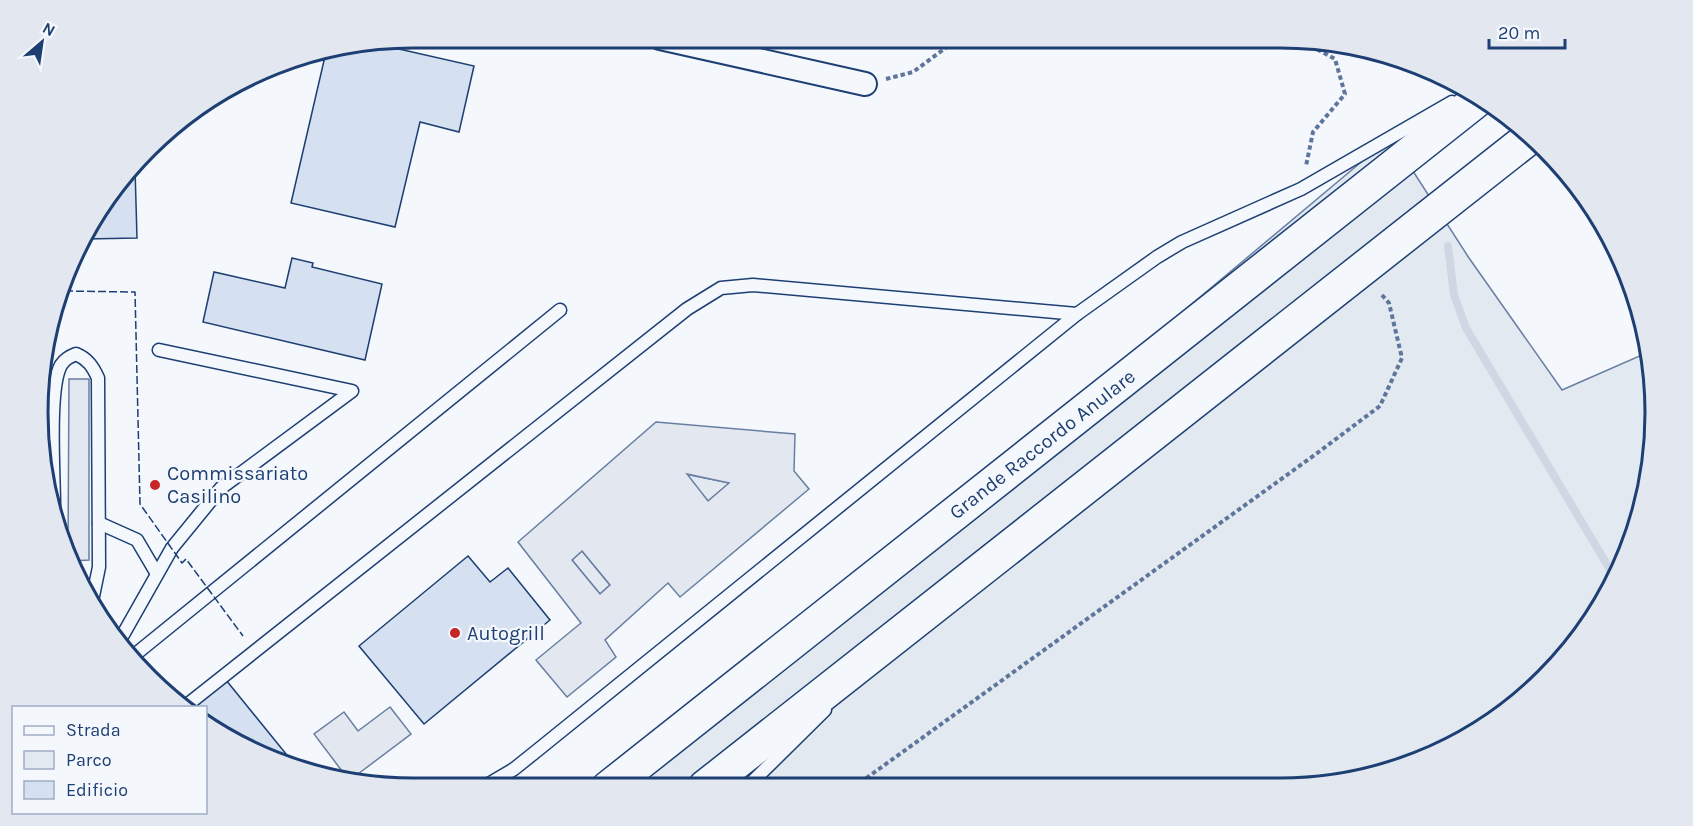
<svg xmlns="http://www.w3.org/2000/svg" width="1693" height="826" font-family="Karla,sans-serif">
  <rect width="100%" height="100%" fill="#f4f7fb"/>
  <g fill="#e3e9f0" stroke="#687fa3" stroke-width="1.5">
    <polygon points="1391,137 1469,258 1562,390 1644,354 1655,413 1627,557 1578,642 1508,711 1423,760 1329,785 624,788 717,702"/>
    <polygon points="685,474 730,483 708,501"/>
    <polygon points="582,551 610,585 600,594 572,560"/>
  </g>
  <g fill="#e3e8f0" stroke="#687fa3" stroke-width="1.5" fill-rule="evenodd">
    <polygon points="69,379 89,379 89,560 71,561 68,552"/>
    <path d="M656,422l139,12 -1,37 15,18 -129,108 -12,-14 -63,57 11,17 -49,40 -31,-37 45,-37 -63,-81zM687,474l42,9 -21,18zM582,551l28,34 -10,9 -28,-34z"/>
    <polygon points="390,707 411,734 354,777 345,775 314,734 344,712 358,731"/>
  </g>
  <g fill="none" stroke-linecap="round" stroke-linejoin="round">
    <g stroke="#cfd7e4" stroke-width="8">
      <polyline points="1440,77 1440,80"/>
      <polyline points="1448,246 1454,295 1466,328 1615,578"/>
    </g>
  </g>
  <g fill="#d5e0f0" stroke="#1d3f73" stroke-width="1.5">
    <polygon points="377,44 474,66 459,132 420,122 395,227 291,203 326,52"/>
    <polygon points="135,168 137,238 86,239 101,205"/>
    <polygon points="292,258 313,263 312,267 382,284 365,360 203,322 214,272 285,288"/>
    <polygon points="468,556 490,582 508,568 550,620 424,724 359,646"/>
    <polygon points="226,680 295,765 269,760 206,717 206,708 192,708"/>
  </g>
  <g fill="none" stroke-linecap="round" stroke-linejoin="round">
    <defs>
      <g id="service">
        <path d="M54,505c0,-30 -6,-117 7,-140 4,-6 8,-8 15,-11 12,5 17,13 22,24l1,189 -7,34"/>
        <polyline points="99,523 137,540 157,574"/>
        <polyline points="120,640 172,548 221,488 352,391 159,350"/>
        <polyline points="132,657 560,310"/>
        <polyline points="187,705 687,309 721,288 753,285 1077,314"/>
        <polyline points="747,787 825,710"/>
        <polyline points="482,788 514,769 539,749 1077,314 1157,257 1182,242 1301,189 1452,102"/>
      </g>
      <polyline id="minor" points="660,38 865,84"/>
      <g id="motorway">
        <polyline points="705,787 1530,137"/>
        <polyline points="608,788 1476,101"/>
      </g>
    </defs>
    <use href="#service" stroke="#1d3f73" stroke-width="15"/>
    <use href="#minor" stroke="#1d3f73" stroke-width="26"/>
    <use href="#motorway" stroke="#1d3f73" stroke-width="36"/>
    <g stroke="#5e769c" stroke-width="4" stroke-dasharray="4.5 3" stroke-linecap="butt">
      <polyline points="1304,42 1335,59 1345,94 1313,132 1306,166"/>
      <polyline points="886,79 913,72 959,38"/>
      <polyline points="854,787 1316,454 1380,406 1402,358 1389,303 1382,295"/>
    </g>
    <use href="#service" stroke="#f4f7fb" stroke-width="12"/>
    <use href="#minor" stroke="#f4f7fb" stroke-width="22"/>
    <use href="#motorway" stroke="#f4f7fb" stroke-width="33"/>
    <polyline stroke="#1d3f73" stroke-width="1.5" stroke-dasharray="8 3" stroke-linecap="butt" points="65,291 135,292 140,504 182,563 186,559 243,636"/>
  </g>
  <g fill="#c62828" stroke="#f4f7fb" stroke-width="2">
    <circle cx="155" cy="485" r="6"/>
    <circle cx="455" cy="633" r="6"/>
  </g>
  <g text-anchor="middle" stroke-width="4.5" stroke-linejoin="round" paint-order="stroke">
    <g font-size="20" fill="#1d3f73" stroke="#f4f7fb">
      <text transform="translate(1042 444) rotate(-38)" y="7">Grande Raccordo Anulare</text>
    </g>
    <g font-size="20" fill="#1d3f73" stroke="#f4f7fb" text-anchor="start">
      <text x="167" y="480">Commissariato<tspan x="167" dy="23">Casilino</tspan></text>
      <text x="467" y="640">Autogrill</text>
    </g>
  </g>
  <path d="M0 0H1693V826H0ZM413 48H1280A365 365 0 0 1 1645 413V413A365 365 0 0 1 1280 778H413A365 365 0 0 1 48 413V413A365 365 0 0 1 413 48Z" fill="#e3e8f0" fill-rule="evenodd"/>
  <path fill="none" stroke="#1d3f73" stroke-width="3" d="M413 48H1280A365 365 0 0 1 1645 413V413A365 365 0 0 1 1280 778H413A365 365 0 0 1 48 413V413A365 365 0 0 1 413 48Z"/>
  <rect x="12" y="706" width="195" height="108" fill="#f4f7fb" stroke="#9eadc5" stroke-width="1.5"/>
  <rect x="24" y="726" width="30" height="9" fill="#f4f7fb" stroke="#9eadc5" stroke-width="1.5"/>
  <text x="66" y="736" font-size="18" fill="#1d3f73">Strada</text>
  <rect x="24" y="751" width="30" height="18" fill="#e3e9f0" stroke="#9eadc5" stroke-width="1.5"/>
  <text x="66" y="766" font-size="18" fill="#1d3f73">Parco</text>
  <rect x="24" y="781" width="30" height="18" fill="#d5e0f0" stroke="#9eadc5" stroke-width="1.5"/>
  <text x="66" y="796" font-size="18" fill="#1d3f73">Edificio</text>
  <g transform="translate(42 42) rotate(29)" stroke="#f4f7fb" stroke-width="4.5" paint-order="stroke">
  <path d="M0-4.5L10 22L0 15L-10 22Z" fill="#1d3f73"/>
  <text y="-9" font-size="16" font-weight="bold" text-anchor="middle" fill="#1d3f73">N</text>
  </g>
  <path d="M1489 39v9h76v-9" fill="none" stroke="#1d3f73" stroke-width="3"/>
  <text x="1498" y="39" font-size="18" fill="#1d3f73" stroke="#f4f7fb" stroke-width="4.5" paint-order="stroke">20 m</text>
</svg>
